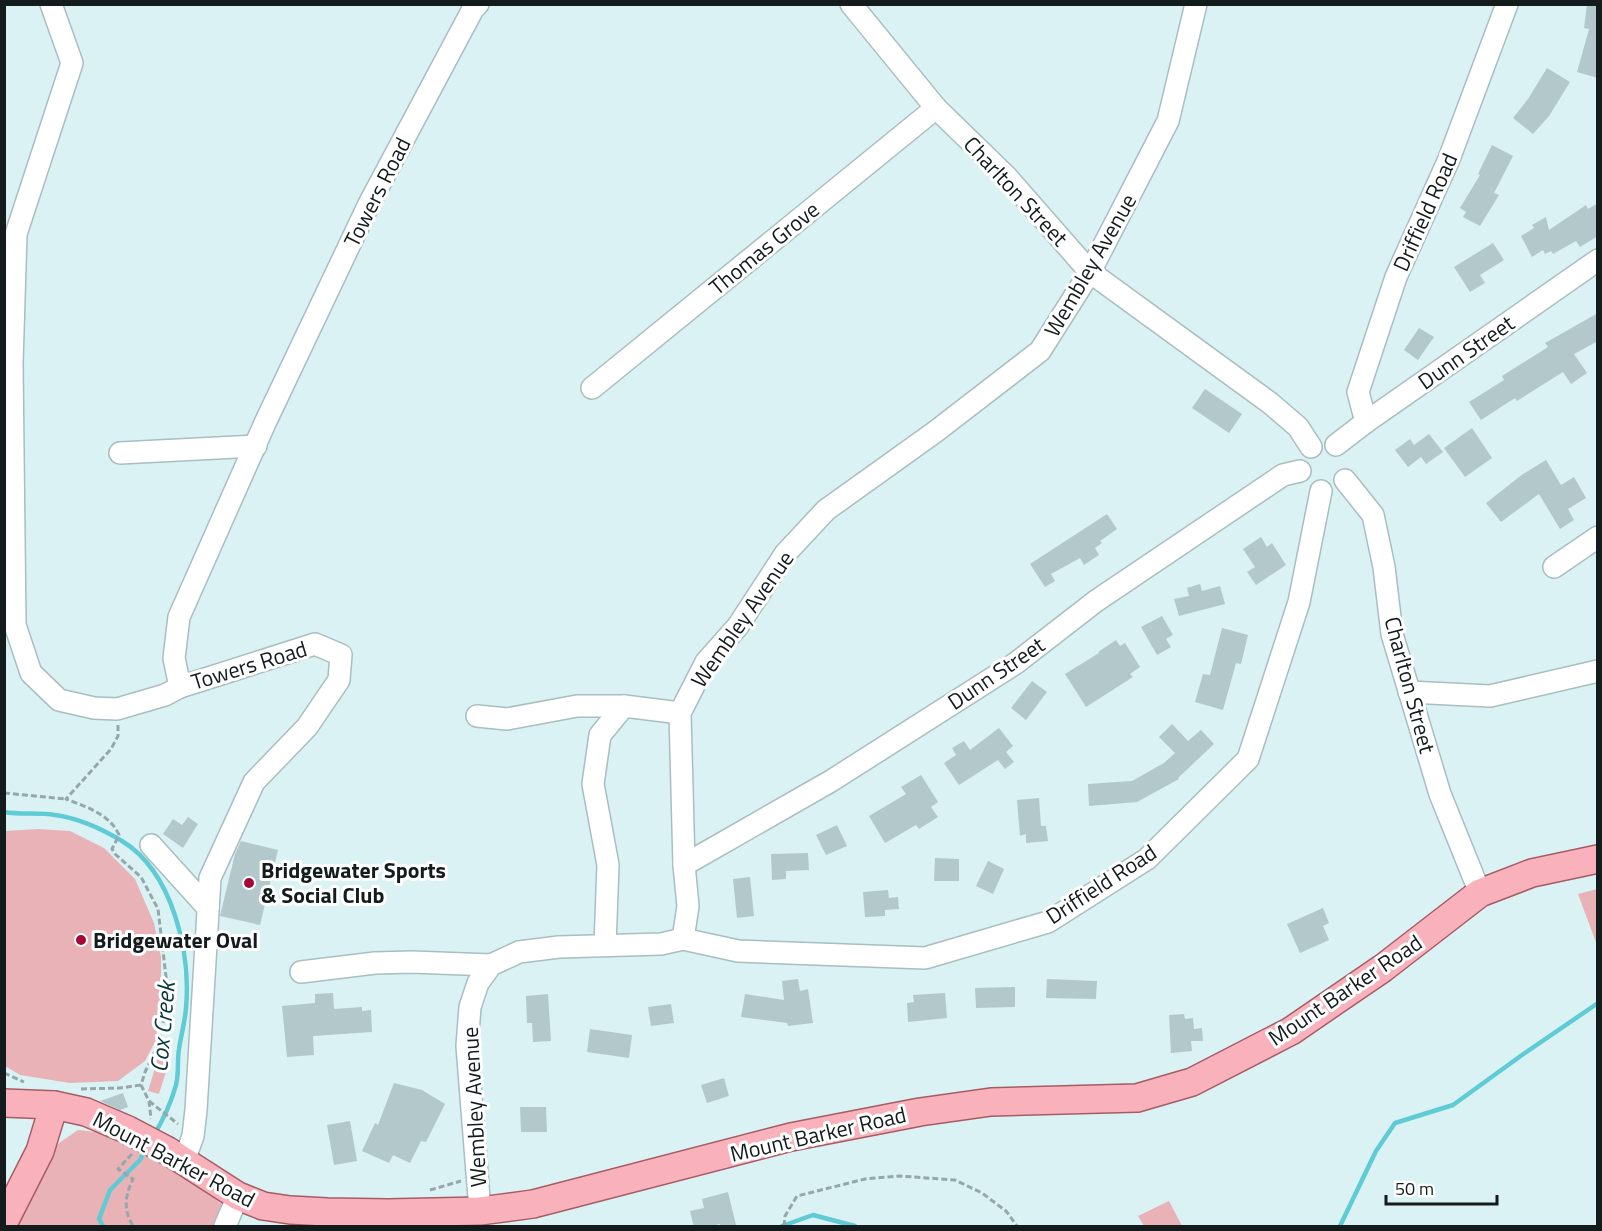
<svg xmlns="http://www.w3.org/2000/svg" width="1602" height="1231" font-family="'Titillium Web',sans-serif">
  <rect width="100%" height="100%" fill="#dbf2f4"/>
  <g fill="#e8b2b6">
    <polygon points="38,829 70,831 104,848 135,879 154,923 161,957 161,1000 156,1040 145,1061 118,1081 70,1083 20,1075 5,1066 5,831"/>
    <polygon points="1597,889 1598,889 1597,945 1578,894"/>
    <polygon points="158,1058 169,1062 159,1094 148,1091"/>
    <polygon points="78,1130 106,1133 161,1163 211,1195 224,1206 221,1226 12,1226 40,1169 59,1143"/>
    <polygon points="1169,1201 1182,1226 1144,1226 1138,1216"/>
  </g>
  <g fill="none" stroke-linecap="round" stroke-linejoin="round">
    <g stroke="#5fcbd5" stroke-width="4.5">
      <path d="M4,812c17,3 34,0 51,3 23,3 47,14 67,26 51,31 69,112 64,167 -1,14 -5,27 -7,41 -2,12 0,25 -3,36 -5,18 -13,35 -22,50"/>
      <polyline points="103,1226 99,1219 110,1190 140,1160 145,1150"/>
      <polyline points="782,1226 813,1215 855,1226"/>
      <polyline points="1340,1226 1376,1151 1395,1123 1453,1105 1522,1055 1598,1003"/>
    </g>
  </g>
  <g fill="#b2c8ca">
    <polygon points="1587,4 1598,4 1598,78 1577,72 1589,29 1584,28"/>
    <polygon points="1547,68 1570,82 1549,116 1533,134 1513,118 1528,99"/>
    <polygon points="1492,145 1513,156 1494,193 1499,195 1480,226 1463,217 1466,212 1460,208 1480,175 1478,174"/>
    <polygon points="1598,203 1598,236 1580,247 1576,241 1553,254 1551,251 1545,254 1543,250 1532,257 1521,236 1534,228 1532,225 1546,217 1549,230 1586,205 1588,209"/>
    <polygon points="1493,243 1504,260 1480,275 1485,283 1470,292 1454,267"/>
    <polygon points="1598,313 1598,341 1574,354 1587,373 1571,384 1563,372 1517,401 1515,398 1481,420 1469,402 1504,380 1502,376 1548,347 1545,343"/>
    <polygon points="1419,328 1434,337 1418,360 1404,350"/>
    <polygon points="1205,389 1242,414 1229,433 1192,408"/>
    <polygon points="1472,428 1492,458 1465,477 1444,448"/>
    <polygon points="1429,434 1443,452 1426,464 1421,457 1408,467 1395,450 1410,439 1414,445"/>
    <polygon points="1546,460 1561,485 1574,477 1586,498 1568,509 1574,520 1560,529 1539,494 1501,522 1486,503 1523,474"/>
    <polygon points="1107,514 1117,529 1100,541 1102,543 1095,548 1099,555 1084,565 1080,558 1051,574 1055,581 1045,587 1030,564"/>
    <polygon points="1261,537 1267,547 1272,543 1286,565 1256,585 1247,572 1255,567 1243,549"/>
    <polygon points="1200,584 1202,591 1220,586 1225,604 1179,616 1174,599 1189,596 1187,588"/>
    <polygon points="1162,616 1173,635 1166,639 1171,647 1157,655 1141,627"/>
    <polygon points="1222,628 1248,635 1241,664 1236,663 1223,710 1195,702 1203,674 1210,675"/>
    <polygon points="1116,640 1120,646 1125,643 1140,667 1130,674 1133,677 1086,707 1065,674 1099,653 1098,652"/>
    <polygon points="1032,681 1047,692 1026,720 1011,708"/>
    <polygon points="1172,724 1188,741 1201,730 1214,744 1178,778 1179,779 1137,802 1089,806 1088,784 1132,781 1164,763 1175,753 1159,737"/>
    <polygon points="999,728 1013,746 1006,752 1014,762 1005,769 998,760 959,785 944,763 956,755 952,748 964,741 970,750"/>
    <polygon points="921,775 938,802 931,807 938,817 919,829 916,825 885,843 869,816 906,794 901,787"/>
    <polygon points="1039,798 1041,826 1046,826 1048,841 1026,843 1026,834 1020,836 1017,800"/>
    <polygon points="188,817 198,824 183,848 163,834 173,819 182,825"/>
    <polygon points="837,825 847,846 826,855 816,835"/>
    <polygon points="241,841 278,850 260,925 220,916 235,854"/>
    <polygon points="808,853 809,870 786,871 786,879 772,880 771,854"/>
    <polygon points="935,858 959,859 959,881 934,881"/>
    <polygon points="988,861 1004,869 993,894 976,886"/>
    <polygon points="750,877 754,916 737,918 733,879"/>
    <polygon points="888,890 889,898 898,897 899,909 885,910 885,916 865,917 863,892"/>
    <polygon points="1323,908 1329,923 1323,926 1329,940 1300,953 1287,924"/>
    <polygon points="798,979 800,991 808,989 813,1023 788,1026 787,1023 741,1017 745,994 784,1000 782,981"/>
    <polygon points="1047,979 1097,981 1096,999 1046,998"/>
    <polygon points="1015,987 1015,1007 976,1008 975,988"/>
    <polygon points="333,993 334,1009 362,1007 362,1011 371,1010 372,1032 313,1036 314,1055 287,1057 282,1006 315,1003 315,994"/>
    <polygon points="945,993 947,1018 908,1022 907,1003 914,1002 913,995"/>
    <polygon points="548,994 551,1041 533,1042 532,1023 527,1023 526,996"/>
    <polygon points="671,1004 674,1023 651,1026 648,1007"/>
    <polygon points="1184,1014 1185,1019 1193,1018 1194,1029 1202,1028 1203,1041 1191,1041 1192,1051 1171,1053 1169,1015"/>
    <polygon points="590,1029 632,1035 629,1058 587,1052"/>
    <polygon points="724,1078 729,1096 707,1103 701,1085"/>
    <polygon points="394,1083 422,1090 445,1104 426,1142 421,1141 410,1163 393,1155 389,1163 362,1151 375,1123 378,1125"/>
    <polygon points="123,1093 128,1107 120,1110 100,1101"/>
    <polygon points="520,1107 546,1107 547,1132 521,1132"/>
    <polygon points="350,1121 357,1161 334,1165 327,1125"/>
    <polygon points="728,1192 736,1225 720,1227 720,1224 708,1227 694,1227 690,1211 704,1208 702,1199"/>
  </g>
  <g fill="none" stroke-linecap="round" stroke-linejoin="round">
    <defs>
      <g id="minor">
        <polyline points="51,4 72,63 16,234 12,364 15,625 31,673 59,700 94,708 117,709 165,695 180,687"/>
        <polyline points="851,4 936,108 1006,176 1090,272 1270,403 1298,427 1311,447"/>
        <polyline points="592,388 936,108"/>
        <polyline points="1366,422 1358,392 1396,277 1449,159 1507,4"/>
        <polyline points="1336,445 1366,422 1598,260"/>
        <polyline points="120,453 256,446"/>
        <polyline points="1345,480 1373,515 1384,567 1392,634 1440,794 1480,893"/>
        <polyline points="1554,567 1598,537"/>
        <polyline points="1409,692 1490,696 1598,671"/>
        <polyline points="477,716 507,719 577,706 624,706 680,713"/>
        <polyline points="151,845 208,908"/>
        <polyline points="684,865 831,781 1016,663 1096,601 1283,475 1300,471"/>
        <polyline points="683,939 738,951 925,958 1048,922 1147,859 1248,759 1299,602 1321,491"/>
        <polyline points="605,945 608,865 593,784 600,735 624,706"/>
        <polyline points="301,972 375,963 412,962 491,965"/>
        <polyline points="184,1161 193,1136 196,1110 210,878 254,782 307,727 339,680 341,655 315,644 180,687 174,658 179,617 265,423 369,204 473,9 478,4"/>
        <polyline points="480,1211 467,1046 470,1007 478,983 491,965 519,952 559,947 661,944 683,939 688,906 684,865 680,713 706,662 738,626 785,554 826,510 935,432 1040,351 1090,272 1168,121 1196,4"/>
        <polyline points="225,1226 238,1196"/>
      </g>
      <g id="major">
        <polyline points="4,1103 54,1105 86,1112 128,1130"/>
        <polyline points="168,1151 238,1196 263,1206 290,1210 327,1212 388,1213 480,1211 533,1204 791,1137 920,1112 991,1102 1137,1098 1192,1082 1291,1031 1383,968 1480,893 1532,873 1598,859"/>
        <polyline points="4,1222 40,1151 54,1105"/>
      </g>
    </defs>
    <use href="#minor" stroke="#a8bec0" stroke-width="24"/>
    <use href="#major" stroke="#a65c65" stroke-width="30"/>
    <g stroke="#95a7a9" stroke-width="3" stroke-dasharray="6 3" stroke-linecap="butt">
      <path d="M118,725v11l-7,13 -45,50c20,8 44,15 53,36l-7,14 3,5 26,23 17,32 9,76 -3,33 -5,25 -14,29 -4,13 8,16 2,18"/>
      <polyline points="4,793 66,799"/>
      <polyline points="4,1073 24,1082"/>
      <polyline points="81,1089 120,1088 141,1085"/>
      <polyline points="149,1101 178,1124"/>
      <path d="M132,1154l-14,15 15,10c-8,17 -10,30 0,47"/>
      <polyline points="430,1190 461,1181"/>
      <polyline points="784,1226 785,1216 797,1196 865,1179 900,1176 955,1180 982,1193 1006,1211 1017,1226"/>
    </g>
    <use href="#minor" stroke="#fff" stroke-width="21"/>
    <use href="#major" stroke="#f9b2bb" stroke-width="27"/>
    <defs>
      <polyline id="major-bridge" points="128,1130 168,1151"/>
    </defs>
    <use href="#major-bridge" stroke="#a65c65" stroke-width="30" stroke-linecap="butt"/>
    <use href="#major-bridge" stroke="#f9b2bb" stroke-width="27"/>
  </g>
  <g fill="#a40738" stroke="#fff" stroke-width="2">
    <circle cx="249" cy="883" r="6"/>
    <circle cx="81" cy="940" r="6"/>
  </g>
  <g text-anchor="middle" stroke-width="6" stroke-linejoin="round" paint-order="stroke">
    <g font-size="22" fill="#131b1c" stroke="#fff">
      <text transform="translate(1016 191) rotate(47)" y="8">Charlton Street</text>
      <text transform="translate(377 192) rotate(-63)" y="8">Towers Road</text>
      <text transform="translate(1425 212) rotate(-66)" y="8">Driffield Road</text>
      <text transform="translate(764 248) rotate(-39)" y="8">Thomas Grove</text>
      <text transform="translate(1090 265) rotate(-60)" y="8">Wembley Avenue</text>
      <text transform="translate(1466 352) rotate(-35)" y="8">Dunn Street</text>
      <text transform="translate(742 619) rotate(-55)" y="8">Wembley Avenue</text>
      <text transform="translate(249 665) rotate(-17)" y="8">Towers Road</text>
      <text transform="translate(996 673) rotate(-34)" y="8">Dunn Street</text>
      <text transform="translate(1410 685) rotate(75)" y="8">Charlton Street</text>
      <text transform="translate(1101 884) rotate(-33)" y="8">Driffield Road</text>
      <text transform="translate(1345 990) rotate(-34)" y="8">Mount Barker Road</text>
      <text transform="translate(474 1107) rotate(-93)" y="8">Wembley Avenue</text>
      <text transform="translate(818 1134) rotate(-13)" y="8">Mount Barker Road</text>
      <text transform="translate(174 1159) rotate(28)" y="8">Mount Barker Road</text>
    </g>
    <g font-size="22" font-weight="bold" fill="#131b1c" stroke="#fff" text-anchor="start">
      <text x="261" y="878">Bridgewater Sports<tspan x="261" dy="25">&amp; Social Club</tspan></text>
      <text x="93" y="948">Bridgewater Oval</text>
    </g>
    <g font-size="24" font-style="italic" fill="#03383d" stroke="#fff">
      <text transform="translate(163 1027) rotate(-85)" y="8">Cox Creek</text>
    </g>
  </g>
  <rect width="1602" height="1231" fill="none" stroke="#131b1c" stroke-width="12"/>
  <path d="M1386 1195v9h111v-9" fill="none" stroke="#131b1c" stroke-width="3"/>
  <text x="1395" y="1195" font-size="18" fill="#131b1c" stroke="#ffffff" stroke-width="4.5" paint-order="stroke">50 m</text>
</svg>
